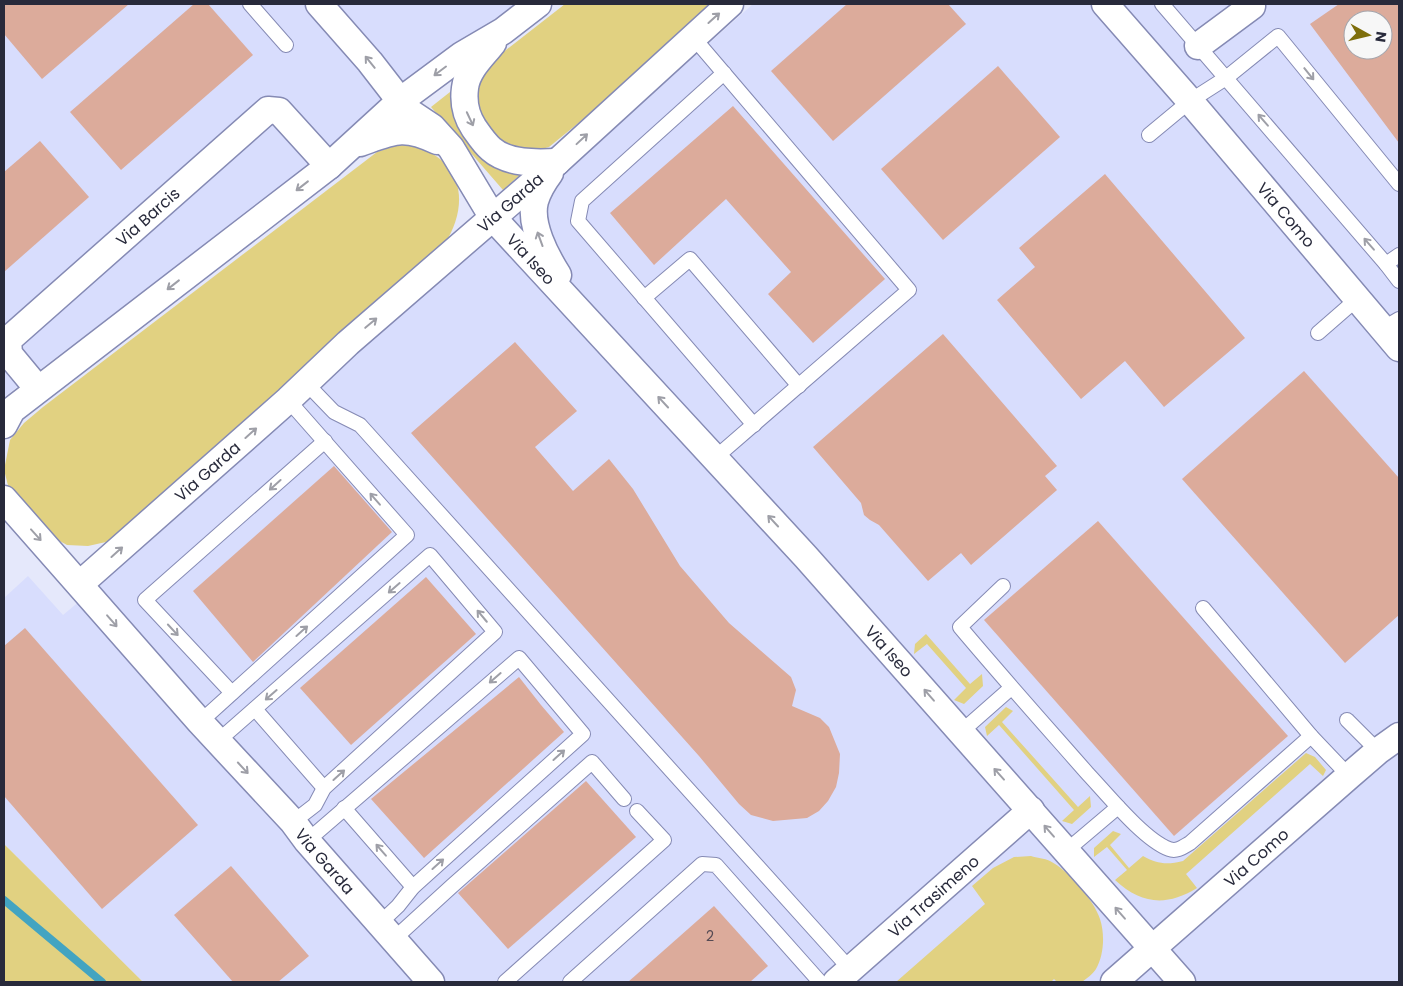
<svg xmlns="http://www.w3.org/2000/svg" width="1403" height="986" font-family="Poppins,sans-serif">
  <rect width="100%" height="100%" fill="#e5e8fb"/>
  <g fill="#d8ddfd" fill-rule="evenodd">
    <polygon points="4,4 517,4 408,85 261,202 4,397"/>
    <path d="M753,4h646v978h-1256l-139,-138v-246l24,-22 35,39 30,-25 34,-32 238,-212 136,-117zM1353,20h30v30h-30z"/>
  </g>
  <g fill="#e1d181">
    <polygon points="565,4 714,4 641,72 549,147 526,153 509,147 494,137 478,118 472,95 480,75 497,57"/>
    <polygon points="450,92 453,114 459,127 521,174 503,190 431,107"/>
    <path d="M401,144c58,7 73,55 43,101l-321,287 -17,10 -18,4 -21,-1 -22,-12 -35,-40 -6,-23 6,-30 14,-17 19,-16 334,-255z"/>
    <polygon points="926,634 970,684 982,674 983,686 964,704 954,700 966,688 927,644 914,654 915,644"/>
    <polygon points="1006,707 1013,711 1002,722 1078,807 1090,796 1091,807 1072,824 1062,821 1074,810 999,725 987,736 985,727"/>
    <path d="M1306,753l9,4 11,13 -3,6 -13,-12 -124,110 11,14c-31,19 -56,16 -82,-8l12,-10 -20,-23 -13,10v-9l19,-17 8,3 -11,11 19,23 14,-12c14,8 24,9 40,5z"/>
    <polygon points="4,844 143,982 4,982"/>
    <path d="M1031,856c6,2 13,2 19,5 18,9 44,39 50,58 5,15 4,36 -4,50 -3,5 -9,9 -14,13h-25l-3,-3 -3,3h-155l89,-78 -13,-18 21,-18 21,-11z"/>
  </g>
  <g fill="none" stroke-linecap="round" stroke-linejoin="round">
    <polyline stroke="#43a4c1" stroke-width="8" points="4,900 102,982"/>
  </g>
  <g fill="#dcab9b" fill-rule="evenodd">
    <polygon points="4,4 129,4 42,79 4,34"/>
    <polygon points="194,4 208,4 253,55 121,170 70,112"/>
    <polygon points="847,4 948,4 966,24 833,141 771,71"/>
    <path d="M1339,4h60v139l-89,-119zM1353,20h30v30h-30z"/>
    <polygon points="998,66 1060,137 943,240 881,169"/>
    <polygon points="733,106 885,279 813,343 768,294 791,272 726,199 654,265 610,213"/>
    <polygon points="40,141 89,197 4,272 4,172"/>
    <polygon points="1105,174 1245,338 1164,407 1125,361 1081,399 997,300 1035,267 1019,248"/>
    <polygon points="943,334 1057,466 1045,476 1057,490 971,565 961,553 928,581 879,525 870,520 864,515 861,503 813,447"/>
    <polygon points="515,342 577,411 535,447 573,491 609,459 633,489 680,566 729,623 791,677 796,690 792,706 820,718 829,727 840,754 839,773 836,787 828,801 819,811 807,818 773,821 751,815 739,804 699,756 411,433"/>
    <polygon points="1304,371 1399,478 1399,615 1345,663 1182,479"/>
    <polygon points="334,466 392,532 253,662 193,591"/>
    <polygon points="1098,521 1288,736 1174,836 984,620"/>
    <polygon points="426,577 476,634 351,745 300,688"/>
    <polygon points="25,628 198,825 102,909 4,796 4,646"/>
    <polygon points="519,677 541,705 564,732 424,858 371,799"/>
    <polygon points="586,781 636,837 508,949 458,893"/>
    <polygon points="231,866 309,956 278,982 233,982 174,915"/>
    <polygon points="714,906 768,966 750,982 628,982"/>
  </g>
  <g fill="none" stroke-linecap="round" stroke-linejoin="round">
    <defs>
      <g id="service">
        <polyline points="250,4 286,45"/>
        <polyline points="1162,4 1386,264 1399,281"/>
        <polyline points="693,37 909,290 715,458"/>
        <polyline points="724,73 582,201 578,221 754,425"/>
        <polyline points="1149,135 1190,101 1226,78 1278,36 1399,184"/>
        <polyline points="1386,264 1399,255"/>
        <polyline points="644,298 690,259 799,386"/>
        <polyline points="1382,329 1399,319"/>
        <polyline points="1318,333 1357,299"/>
        <polyline points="306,383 334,412 360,425 850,969"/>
        <path d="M1003,586l-43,41c42,50 85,98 128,147 19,20 56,66 81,75 8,3 14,-2 21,-6l121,-107"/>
        <polyline points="1203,608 1311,736 1349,776"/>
        <polyline points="232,693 145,600 325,441"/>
        <polyline points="255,709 324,788"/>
        <polyline points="1347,720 1378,751"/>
        <polyline points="200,722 407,535 288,400"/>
        <polyline points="961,732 1011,688"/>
        <polyline points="218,741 430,555 495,632 324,788 315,805 293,822"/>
        <polyline points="344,808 413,887"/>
        <polyline points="307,841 519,658 583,734 413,887 398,906 380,923"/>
        <polyline points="1066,851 1118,807"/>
        <polyline points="394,939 452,886 592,762 624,799"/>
        <polyline points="505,982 664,840 637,811"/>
        <polyline points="570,982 702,864 716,865 820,982"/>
      </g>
      <g id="minor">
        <path id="s1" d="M319,4l51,58 38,49 24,16 19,21 42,70 313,339 376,425"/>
        <path id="s2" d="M1105,4l85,97 209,247"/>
        <path d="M493,43c-11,14 -26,27 -28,45 -2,15 1,28 9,40 5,7 10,15 17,21 17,15 45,14 66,13"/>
        <polyline points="1198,46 1252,6"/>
        <path d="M360,143c34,-12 43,-18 77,-2"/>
        <path d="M550,173c-6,8 -12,18 -15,28 -6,23 11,55 23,74"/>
        <path id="s3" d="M38,389l-29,-35 -1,-14 260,-230 11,1 50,55"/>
        <polyline points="4,425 12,410 329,166 400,101 462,55 503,31 538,4"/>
        <path id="s4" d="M4,499l196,223 93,100 14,19 124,141"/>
        <path id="s5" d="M80,584l208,-184 60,-57 209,-181 173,-158"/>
        <path id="s6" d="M836,982l195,-172"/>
        <path id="s7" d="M1114,982l235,-206 29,-25 21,-15"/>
      </g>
    </defs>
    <use href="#service" stroke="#858ab4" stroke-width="16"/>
    <use href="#minor" stroke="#858ab4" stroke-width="29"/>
    <use href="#service" stroke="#fff" stroke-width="14"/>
    <use href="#minor" stroke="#fff" stroke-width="26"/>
  </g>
  <defs><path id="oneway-shaft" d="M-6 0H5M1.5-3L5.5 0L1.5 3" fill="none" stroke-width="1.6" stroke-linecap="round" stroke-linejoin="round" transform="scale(1.25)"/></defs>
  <g stroke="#9e9fa7">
    <use href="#oneway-shaft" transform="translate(714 18) rotate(-42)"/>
    <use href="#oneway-shaft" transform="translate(370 62) rotate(-129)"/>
    <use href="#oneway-shaft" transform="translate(440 71) rotate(143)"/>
    <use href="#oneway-shaft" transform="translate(1309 74) rotate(51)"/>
    <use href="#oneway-shaft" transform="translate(470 119) rotate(65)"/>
    <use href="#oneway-shaft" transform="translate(1263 120) rotate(-131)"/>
    <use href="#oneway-shaft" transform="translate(582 139) rotate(-43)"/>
    <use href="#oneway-shaft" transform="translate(302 186) rotate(142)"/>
    <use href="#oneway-shaft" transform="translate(540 239) rotate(-110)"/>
    <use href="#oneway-shaft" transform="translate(1369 244) rotate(-131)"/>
    <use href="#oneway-shaft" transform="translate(173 285) rotate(142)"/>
    <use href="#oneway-shaft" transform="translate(371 323) rotate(-40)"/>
    <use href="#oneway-shaft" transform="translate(663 402) rotate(-133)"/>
    <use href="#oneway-shaft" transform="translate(251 433) rotate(-42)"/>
    <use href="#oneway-shaft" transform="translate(275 485) rotate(138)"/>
    <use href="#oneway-shaft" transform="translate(375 499) rotate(-131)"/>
    <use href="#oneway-shaft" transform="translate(773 521) rotate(-133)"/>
    <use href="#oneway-shaft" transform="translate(36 535) rotate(48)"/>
    <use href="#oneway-shaft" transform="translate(117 552) rotate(-42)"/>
    <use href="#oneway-shaft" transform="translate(394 588) rotate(139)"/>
    <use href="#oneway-shaft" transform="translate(482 616) rotate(-130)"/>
    <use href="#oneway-shaft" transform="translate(112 621) rotate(49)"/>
    <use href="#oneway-shaft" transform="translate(173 630) rotate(47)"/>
    <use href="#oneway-shaft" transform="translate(302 631) rotate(-42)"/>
    <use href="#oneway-shaft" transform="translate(495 678) rotate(139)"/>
    <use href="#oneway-shaft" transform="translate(271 695) rotate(139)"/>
    <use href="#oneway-shaft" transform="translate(929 695) rotate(-131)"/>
    <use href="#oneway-shaft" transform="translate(559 755) rotate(-42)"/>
    <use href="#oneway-shaft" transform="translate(243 768) rotate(47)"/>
    <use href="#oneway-shaft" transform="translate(999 774) rotate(-132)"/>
    <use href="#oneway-shaft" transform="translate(339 775) rotate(-42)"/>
    <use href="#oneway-shaft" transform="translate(1049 831) rotate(-131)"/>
    <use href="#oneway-shaft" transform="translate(381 850) rotate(-131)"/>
    <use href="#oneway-shaft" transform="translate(438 864) rotate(-42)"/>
    <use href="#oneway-shaft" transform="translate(1120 913) rotate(-131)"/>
  </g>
  <g text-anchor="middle" stroke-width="4" stroke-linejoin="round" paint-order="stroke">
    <g font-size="14" fill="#554a53">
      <text x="710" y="941">2</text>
    </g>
    <g font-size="16" fill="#282a3b" stroke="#f7f7f7">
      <text dy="6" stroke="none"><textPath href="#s5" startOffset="575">Via Garda</textPath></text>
      <text dy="6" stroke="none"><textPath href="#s2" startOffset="278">Via Como</textPath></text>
      <text dy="6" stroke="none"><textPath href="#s3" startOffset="246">Via Barcis</textPath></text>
      <text dy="6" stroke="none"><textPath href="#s1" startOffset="334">Via Iseo</textPath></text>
      <text dy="6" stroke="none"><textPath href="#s5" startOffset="170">Via Garda</textPath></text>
      <text dy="6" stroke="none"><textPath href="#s1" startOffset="865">Via Iseo</textPath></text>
      <text dy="6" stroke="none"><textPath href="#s7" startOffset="189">Via Como</textPath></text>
      <text dy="6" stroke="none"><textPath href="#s4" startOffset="484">Via Garda</textPath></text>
      <text dy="6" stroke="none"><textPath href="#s6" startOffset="130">Via Trasimeno</textPath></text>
    </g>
  </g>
  <rect width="1403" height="986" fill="none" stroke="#282a3b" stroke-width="10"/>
  <g transform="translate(1368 35) rotate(98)"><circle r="24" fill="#f7f7f7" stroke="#a4a5ac"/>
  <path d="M0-4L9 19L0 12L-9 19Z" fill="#7e6e0b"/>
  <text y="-8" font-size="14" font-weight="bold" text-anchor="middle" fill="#282a3b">N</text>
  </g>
</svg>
